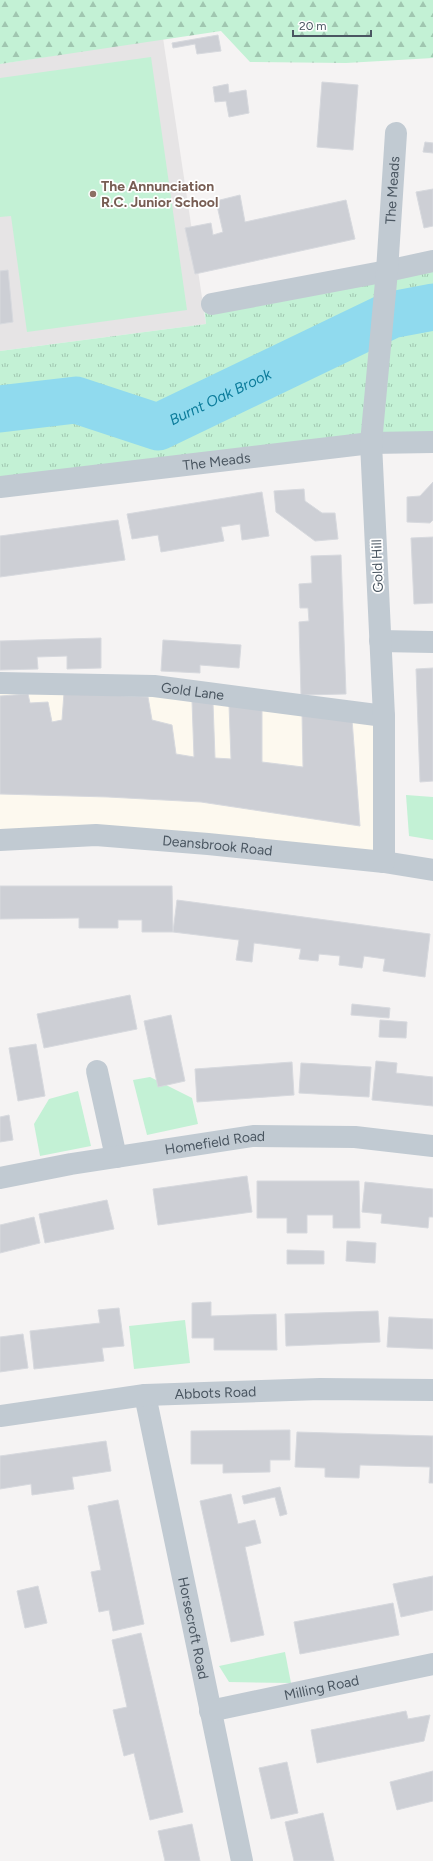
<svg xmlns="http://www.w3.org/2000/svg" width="433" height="1861" font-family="Figtree,sans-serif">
  <defs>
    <pattern id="forest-firs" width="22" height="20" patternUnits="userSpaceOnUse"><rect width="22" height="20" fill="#c3f1d5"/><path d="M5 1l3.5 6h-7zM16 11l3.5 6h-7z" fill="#a0c6b0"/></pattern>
    <pattern id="park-tufts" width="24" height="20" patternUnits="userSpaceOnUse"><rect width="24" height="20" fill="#c3f1d5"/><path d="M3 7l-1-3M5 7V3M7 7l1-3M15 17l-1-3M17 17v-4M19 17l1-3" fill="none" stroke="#a0c6b0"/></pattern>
  </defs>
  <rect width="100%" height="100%" fill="#f5f3f3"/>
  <polygon fill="#fdf9ef" points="0,683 384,716 384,862 0,840"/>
  <polygon fill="#e6e4e5" points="163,38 206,324 0,351 0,64"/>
  <g fill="#c3f1d5">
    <polygon points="151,57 187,310 27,332 11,216 0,217 0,78"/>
    <polygon points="406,795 433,797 433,840 409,836"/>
    <polygon points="150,1077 192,1098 198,1124 147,1135 133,1080"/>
    <polygon points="78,1091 91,1146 40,1156 34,1124 49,1099"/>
    <polygon points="185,1320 190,1363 134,1369 129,1326"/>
    <polygon points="285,1652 291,1683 229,1682 219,1666"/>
  </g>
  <polygon fill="url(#forest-firs)" points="0,0 433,0 433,58 346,63 250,62 221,31 0,64"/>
  <polygon fill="url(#park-tufts)" points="433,259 433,442 0,487 0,351 206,324 204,307"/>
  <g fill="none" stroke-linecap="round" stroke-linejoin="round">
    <path stroke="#90daee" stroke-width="47" id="s1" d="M0,409l76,-9 82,27 233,-112 42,-8"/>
  </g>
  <g fill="#cdcfd5" stroke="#d7d9de">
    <polygon points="218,35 221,51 197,54 195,44 173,48 172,43"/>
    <polygon points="322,82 358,85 353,150 317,147"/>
    <polygon points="228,84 229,93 246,90 249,113 229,117 226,101 215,102 213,87"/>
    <polygon points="425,142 433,143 433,153 423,152"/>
    <polygon points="433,189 433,226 424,228 416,192"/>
    <polygon points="240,195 245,222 346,200 355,239 195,274 185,228 211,223 213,235 223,232 216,201"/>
    <polygon points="8,270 13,322 0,324 0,271"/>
    <polygon points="433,482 433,520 430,523 407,522 407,497 420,496"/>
    <polygon points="304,489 305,501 322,513 335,513 338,539 315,541 276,512 274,491"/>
    <polygon points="262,492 269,536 242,540 240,524 221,527 224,541 161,552 158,535 132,539 127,514"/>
    <polygon points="118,520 125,560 0,577 0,536"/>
    <polygon points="433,537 433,603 414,604 411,538"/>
    <polygon points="341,555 346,694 301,695 299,622 309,621 308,608 300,608 299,584 312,583 311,556"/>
    <polygon points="101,638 101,668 67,669 67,656 37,657 38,669 0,670 0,641"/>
    <polygon points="163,640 241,645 239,668 200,665 200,673 161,671"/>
    <polygon points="433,668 433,781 420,782 416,669"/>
    <polygon points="64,693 148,697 152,720 172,725 176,754 194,757 192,701 213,703 215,758 231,759 229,705 262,708 262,762 303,767 302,712 352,719 360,826 201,802 108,797 0,794 0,696 28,694 30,703 48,702 52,722 62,720"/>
    <polygon points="0,886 172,886 173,932 142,932 142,920 118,920 118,928 79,928 79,918 0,919"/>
    <polygon points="177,900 430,934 425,977 383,971 385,959 364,956 362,968 339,965 340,956 319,954 318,961 299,959 301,949 254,943 252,962 236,960 239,940 173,932"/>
    <polygon points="130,995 137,1029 44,1048 37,1014"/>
    <polygon points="352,1004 390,1008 389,1018 351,1015"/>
    <polygon points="171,1015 185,1081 158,1087 144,1021"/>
    <polygon points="380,1020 407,1022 406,1038 379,1037"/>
    <polygon points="36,1044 45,1096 18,1101 9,1048"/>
    <polygon points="376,1061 397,1063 396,1073 433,1077 433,1106 372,1100"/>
    <polygon points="292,1062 294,1095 197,1102 195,1069"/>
    <polygon points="301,1063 371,1067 369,1097 299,1093"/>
    <polygon points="9,1115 13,1140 0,1142 0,1117"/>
    <polygon points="247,1176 252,1212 158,1225 153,1189"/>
    <polygon points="257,1181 359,1181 360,1228 333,1228 333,1215 307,1215 307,1233 287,1233 287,1218 257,1218"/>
    <polygon points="365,1182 433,1189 433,1217 429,1217 428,1228 381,1223 382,1214 362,1212"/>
    <polygon points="107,1200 114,1229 45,1243 39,1214"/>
    <polygon points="34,1217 40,1243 0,1253 0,1225"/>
    <polygon points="347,1241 376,1243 375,1263 346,1261"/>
    <polygon points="287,1250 324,1251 324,1264 287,1264"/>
    <polygon points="211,1302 211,1316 276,1314 277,1350 214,1350 214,1338 192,1338 192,1303"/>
    <polygon points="119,1308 124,1346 102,1348 104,1361 34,1369 30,1331 100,1323 98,1310"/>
    <polygon points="378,1311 380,1342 286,1346 285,1314"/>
    <polygon points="389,1317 433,1319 433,1349 387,1347"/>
    <polygon points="23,1334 28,1368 0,1372 0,1337"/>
    <polygon points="290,1430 290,1460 270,1460 270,1472 223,1473 223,1464 191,1464 191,1431"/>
    <polygon points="297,1432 433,1436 433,1483 429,1483 430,1467 360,1465 359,1478 325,1477 325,1468 295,1467"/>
    <polygon points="106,1441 111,1471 72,1477 74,1489 32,1495 31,1484 0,1489 0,1456"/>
    <polygon points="280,1487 287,1514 280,1516 275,1497 244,1504 242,1496"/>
    <polygon points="231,1494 238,1524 255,1520 261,1543 245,1547 264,1635 231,1642 200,1501"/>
    <polygon points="118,1500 144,1624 113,1631 109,1610 99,1612 91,1572 101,1570 88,1506"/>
    <polygon points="433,1576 433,1610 401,1617 393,1584"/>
    <polygon points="38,1586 47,1623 25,1628 17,1591"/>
    <polygon points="393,1603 399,1635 300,1654 294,1622"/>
    <polygon points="141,1633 183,1812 150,1820 134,1753 124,1756 113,1710 127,1707 112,1640"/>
    <polygon points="406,1711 408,1719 430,1715 424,1741 317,1763 311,1730"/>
    <polygon points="287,1762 298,1813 271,1819 259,1768"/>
    <polygon points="433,1771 433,1801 397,1810 390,1782"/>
    <polygon points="323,1813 334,1861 294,1861 285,1822"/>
    <polygon points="192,1824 200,1861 165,1861 158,1831"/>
  </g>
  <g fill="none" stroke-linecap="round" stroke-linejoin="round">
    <g stroke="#c1cad2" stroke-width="22">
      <polyline points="212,304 387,271 433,261"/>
      <path id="s2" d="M0,487l371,-44 62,-1"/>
      <polyline points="380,641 433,642"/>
      <path id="s3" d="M0,683l154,3 230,30"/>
      <path id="s4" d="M0,840l96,-5 112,9 176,18 49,8"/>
      <path id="s5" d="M384,862v-146l-13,-273 16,-172 9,-138"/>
      <polyline points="97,1071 116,1157"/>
      <path id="s6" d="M0,1178l71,-14 182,-28 102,1 78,9"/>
      <path id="s7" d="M145,1395l97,466"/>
      <path id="s8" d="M0,1416l145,-21 175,-6 113,1"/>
      <path id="s9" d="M210,1711l223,-47"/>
    </g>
  </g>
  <circle fill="#8d6e63" stroke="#fff" stroke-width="1.5" cx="93" cy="194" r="4"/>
  <g text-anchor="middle" stroke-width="3.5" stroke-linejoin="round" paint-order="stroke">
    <g font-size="14" font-weight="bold" fill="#785e54" stroke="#fff" text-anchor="start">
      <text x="101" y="191">The Annunciation<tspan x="101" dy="16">R.C. Junior School</tspan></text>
    </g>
    <g font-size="14" fill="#4a5661" stroke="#fff">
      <text dy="5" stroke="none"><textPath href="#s5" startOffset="673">The Meads</textPath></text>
      <text dy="5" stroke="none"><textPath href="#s2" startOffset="218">The Meads</textPath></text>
      <text transform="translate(377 566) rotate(-92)" y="5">Gold Hill</text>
      <text dy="5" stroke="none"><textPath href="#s3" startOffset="193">Gold Lane</textPath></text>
      <text dy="5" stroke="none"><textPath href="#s4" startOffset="218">Deansbrook Road</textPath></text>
      <text dy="5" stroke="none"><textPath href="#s6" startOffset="218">Homefield Road</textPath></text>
      <text dy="5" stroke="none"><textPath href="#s8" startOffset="217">Abbots Road</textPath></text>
      <text dy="5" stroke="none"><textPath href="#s7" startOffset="238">Horsecroft Road</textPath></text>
      <text dy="5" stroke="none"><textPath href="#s9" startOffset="114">Milling Road</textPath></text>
    </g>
    <g font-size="15" font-style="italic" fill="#0c7c9b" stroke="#fff">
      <text dy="5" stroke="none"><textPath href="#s1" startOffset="232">Burnt Oak Brook</textPath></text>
    </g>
  </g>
  <path d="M293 30v6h78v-6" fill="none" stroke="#4a5661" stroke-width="2"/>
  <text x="299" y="30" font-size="12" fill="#4a5661" stroke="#ffffff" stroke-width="3" paint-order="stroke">20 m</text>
</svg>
